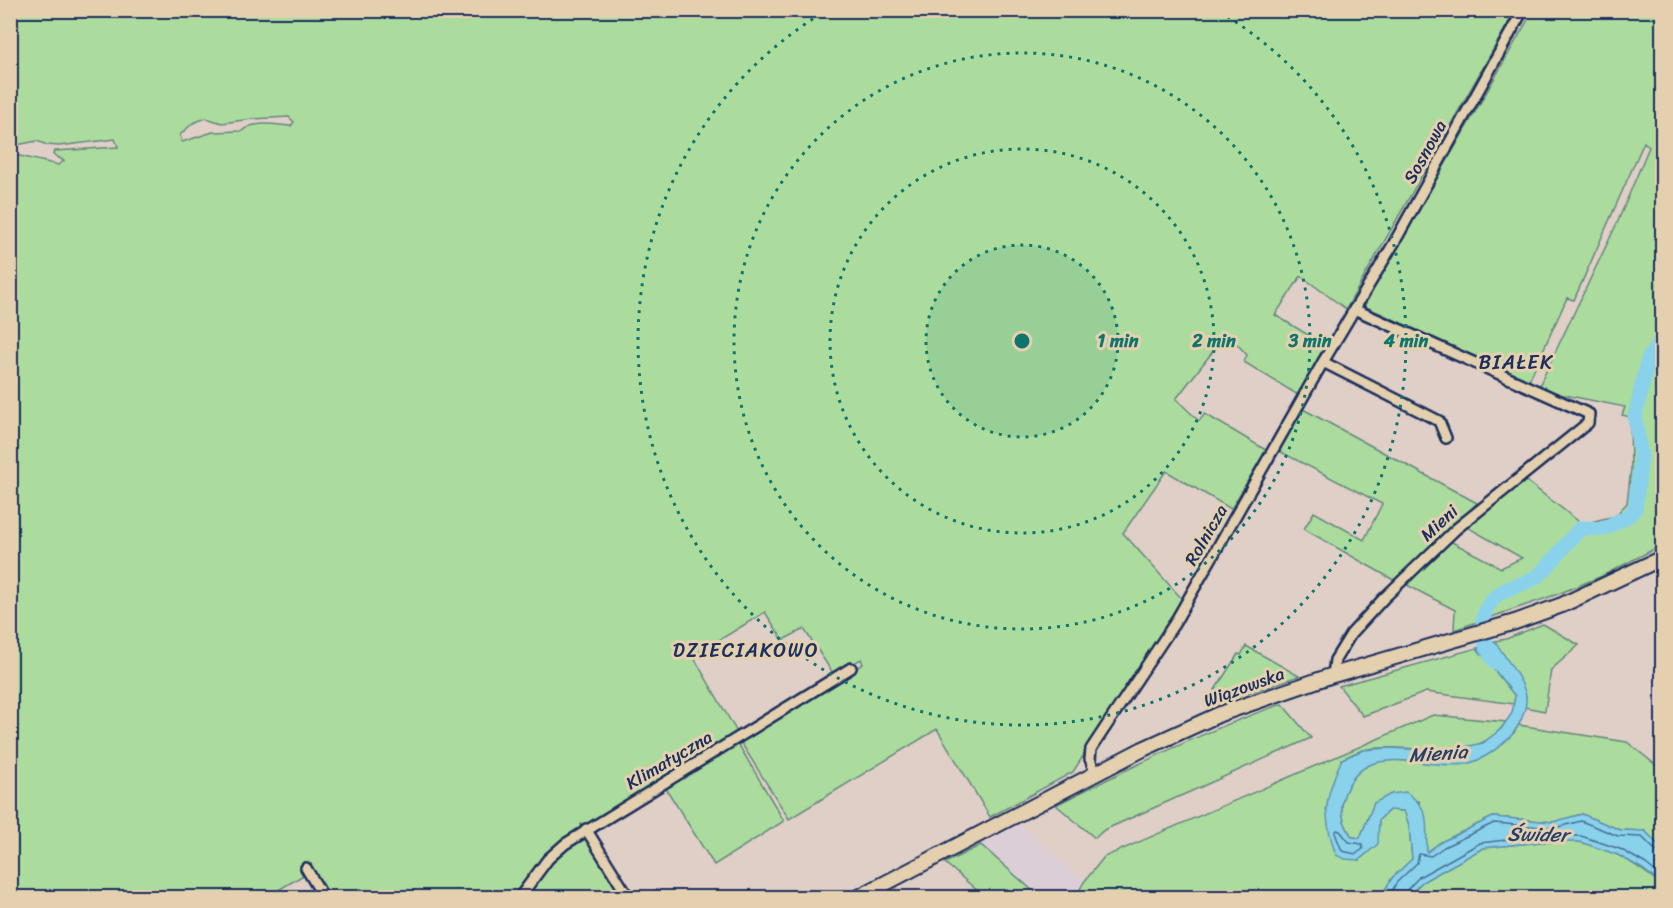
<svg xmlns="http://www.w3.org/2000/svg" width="1673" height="908" font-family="Sriracha,sans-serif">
  <rect width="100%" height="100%" fill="#dfcfc6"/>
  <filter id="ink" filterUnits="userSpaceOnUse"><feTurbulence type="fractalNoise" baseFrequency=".0167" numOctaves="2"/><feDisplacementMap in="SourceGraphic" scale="12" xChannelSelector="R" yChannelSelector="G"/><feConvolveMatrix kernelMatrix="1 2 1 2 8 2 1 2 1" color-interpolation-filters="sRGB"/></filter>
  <g filter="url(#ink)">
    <polygon fill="#dbced7" points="1019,824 1084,882 1075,897 1041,897 981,845"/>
    <g fill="#abdc9d" stroke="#63867e" stroke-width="1.5" fill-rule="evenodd">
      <path d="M11,11h1504l-169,298 -45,-33 -26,39 50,30 -27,50 -54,-33 3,-7 -20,-22 -51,66 23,22 6,-7 61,36 -35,59 -65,-38 -43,62 59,66 -109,173 -83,45 -53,-88 -148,90 -49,-78 123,-77 -2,-5 -27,16 -30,-46 -21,11 -18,-28 -72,44 45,78 -159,95 44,68h-296l-17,-26 -43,26h-256v-743l47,11 6,-4 -11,-7 2,-3 63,-4 -3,-8 -56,7 -12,-1 -10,-4 -26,5zM289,117l5,5 -3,4c-15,-1 -38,-6 -49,5l-29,1 -31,10 -2,-7 13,-12 13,-5 16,5 30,-4z"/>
      <polygon points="1533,11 1662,11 1662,545 1602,576 1558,594 1454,630 1455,610 1407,585 1450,541 1501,568 1522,558 1467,527 1525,480 1582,524 1615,516 1627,503 1631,469 1630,417 1622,415 1625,407 1555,393 1539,386 1618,221 1649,147 1644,142 1574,300 1567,298 1529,381 1364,306"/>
      <polygon points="1301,408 1477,503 1397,582 1304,529 1314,512 1364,540 1382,504 1277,450"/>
      <polygon points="1543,624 1579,645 1551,670 1545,711 1524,707 1526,696 1495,641 1506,639"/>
      <polygon points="1246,646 1299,676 1215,704 1209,699 1238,654 1241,655"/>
      <polygon points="1477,648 1515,696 1514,704 1426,692 1363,716 1339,686"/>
      <path d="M1282,704l29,34 -207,92 -9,8 -39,-33c74,-37 147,-74 226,-101z"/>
      <path d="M1433,715l73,7c-31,47 -98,18 -143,28 -7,2 -14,6 -21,9l-16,52 33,49 18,-16 2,-24 10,-10 16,1 4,14 3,34 -20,19 -11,19 -306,1 9,-16 20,-25z"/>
      <path d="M1518,725l109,17 30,24 5,7v76l-17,-18 -25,-1 -38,-16 -29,8 -60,-5 -52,25 -14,10 -8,-51 -45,2 -14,35 -8,-1c-10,-15 -14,-30 -6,-47 15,-33 42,-32 74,-28 7,0 16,3 22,1 21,-5 51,-22 72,-30z"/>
      <polygon points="737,742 784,821 714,865 665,787"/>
      <path d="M1540,842c12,0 26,-1 38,0 30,3 62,25 84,43v12l-255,1 15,-16 61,-34z"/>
      <polygon points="981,845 1034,892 1026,897 985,897 945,863"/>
    </g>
    <path fill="#8ad2ec" stroke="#5e91b3" stroke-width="1.5" d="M1495,641c8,14 30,41 31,56 1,14 -8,32 -17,41 -11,11 -28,23 -43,26 -42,7 -97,-25 -120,26 -8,17 -4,32 6,47l8,1 14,-35 17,-9 15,-2c27,19 19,31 21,60l14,-10 52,-25 60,5 29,-8 38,16 25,1 17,18v36l-19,-16 -25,-14 -38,-13h-40l-57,6 -61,34 -15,15h-26l11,-19 20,-19 -3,-34 -5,-14 -15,-1 -10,10 -1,24 -19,16 -14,-1 -9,-4c-14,-40 -12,-57 6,-96l21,-9 26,-2 58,3 36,-8 18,-14 11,-16 3,-17 -38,-48z"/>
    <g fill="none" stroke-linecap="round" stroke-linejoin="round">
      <g stroke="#477097" stroke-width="1.5">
        <polygon points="1337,830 1340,831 1349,842 1362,844 1363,849 1356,854 1342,851 1335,833"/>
        <polyline points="1388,898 1397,882 1417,863 1419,854 1431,856 1444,847 1494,823 1554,828 1581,821 1618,836 1642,837 1656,851 1662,853"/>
        <polyline points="1404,898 1405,892 1419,877 1480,843 1539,836 1581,836 1620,849 1646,864 1662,877"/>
      </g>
      <path stroke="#8ad2ec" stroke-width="15" d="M1495,663c-14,-23 -20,-52 5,-70 11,-7 27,-9 38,-17 16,-14 28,-34 43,-48l22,1 25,-13 7,-7 6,-52 -6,-40 13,-58 14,-20"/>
      <defs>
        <g id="street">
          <polyline points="1323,362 1439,421 1446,438"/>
          <polyline points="1333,675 1335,660 1351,634 1384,598 1456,529 1588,423 1589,414 1354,309"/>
          <polyline points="1096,774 1090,759 1091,749 1174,624 1323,362 1394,243 1523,10"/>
          <polyline points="586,829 629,898"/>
          <polyline points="306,868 324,898"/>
          <polyline points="519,898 548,859 565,844 851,668"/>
        </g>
        <polyline id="secondary" points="857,898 1143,749 1220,714 1333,675 1515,622 1562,605 1662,558"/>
      </defs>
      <use href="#street" stroke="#1b2f5e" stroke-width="14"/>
      <use href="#secondary" stroke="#1b2f5e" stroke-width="18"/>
      <use href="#street" stroke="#e4d0ae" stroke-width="9"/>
      <use href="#secondary" stroke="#e4d0ae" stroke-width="14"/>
    </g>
  </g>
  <circle cx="1022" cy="341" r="96" fill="#0f766e" fill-opacity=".12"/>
  <g fill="none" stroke="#0f766e" stroke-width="3" stroke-dasharray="3 6">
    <circle cx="1022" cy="341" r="96"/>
    <circle cx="1022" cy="341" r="192"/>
    <circle cx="1022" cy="341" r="288"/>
    <path d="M1220 12A384 384 0 1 1 824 12"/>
  </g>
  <g text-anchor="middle" stroke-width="6" stroke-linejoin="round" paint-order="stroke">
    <g font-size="18" fill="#1b2f5e" stroke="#e4d0ae">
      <text transform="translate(1425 152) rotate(-61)" y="6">Sosnowa</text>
      <text transform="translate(1439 523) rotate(-43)" y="6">Mieni</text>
      <text transform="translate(1206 535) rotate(-60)" y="6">Rolnicza</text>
      <text transform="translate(1244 687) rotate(-20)" y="6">Wiązowska</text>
      <text transform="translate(669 760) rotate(-31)" y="6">Klimatyczna</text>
    </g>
    <g font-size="20" letter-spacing="1.5" fill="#1b2f5e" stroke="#e4d0ae">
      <text x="1516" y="369">BIAŁEK</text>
      <text x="746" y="657">DZIECIAKOWO</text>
    </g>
    <g font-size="20" font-style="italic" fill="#263f6c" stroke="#e4d0ae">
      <text transform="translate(1438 753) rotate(-4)" y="7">Mienia</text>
      <text transform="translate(1538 834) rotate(1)" y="7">Świder</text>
    </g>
  </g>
  <circle cx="1022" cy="341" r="9" fill="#0f766e" stroke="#e4d0ae" stroke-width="3"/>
  <g font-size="18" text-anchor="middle" font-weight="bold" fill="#0f766e" stroke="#e4d0ae" stroke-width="6" stroke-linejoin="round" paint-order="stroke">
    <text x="1118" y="347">1 min</text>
    <text x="1214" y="347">2 min</text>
    <text x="1310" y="347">3 min</text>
    <text x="1406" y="347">4 min</text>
  </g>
  <rect width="1673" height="908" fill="none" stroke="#e4d0ae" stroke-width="36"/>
  <rect x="18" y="18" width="1637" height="872" fill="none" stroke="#1b2f5e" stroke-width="2" filter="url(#ink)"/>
</svg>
